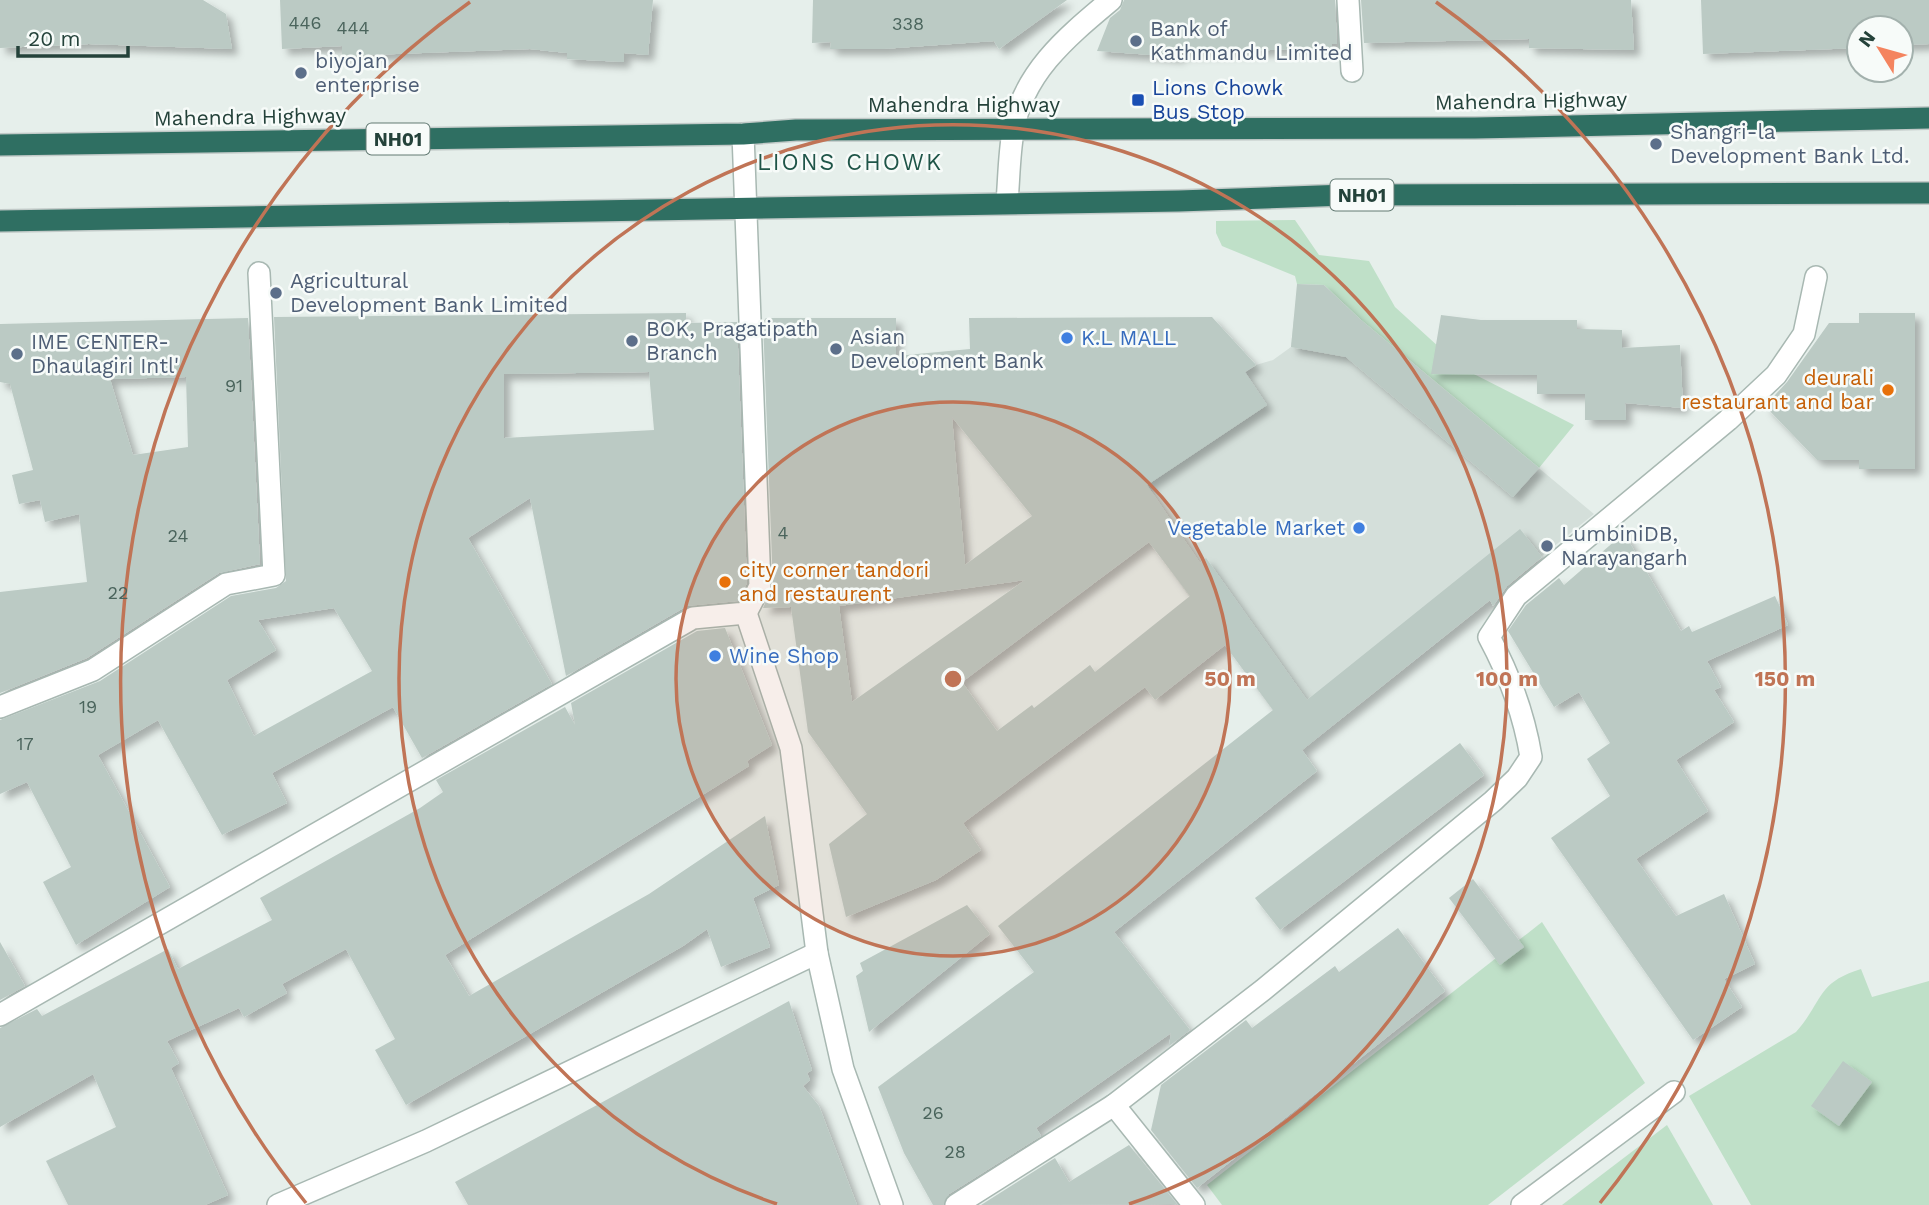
<svg xmlns="http://www.w3.org/2000/svg" width="1929" height="1205" font-family="'Work Sans',sans-serif">
  <defs>
    <filter id="shadow"><feDropShadow dx="6" dy="6" stdDeviation="3.5" flood-color="#0004"/></filter>
  </defs>
  <rect width="100%" height="100%" fill="#e6efeb"/>
  <polygon fill="#d4dfda" points="1294,318 1361,320 1594,514 1302,750 1095,468 1256,365 1273,360 1291,347"/>
  <g fill="#bfe0c8">
    <polygon points="1295,220 1319,255 1369,261 1395,307 1462,368 1574,425 1539,468 1361,320 1324,285 1297,284 1295,276 1222,246 1216,233 1216,221"/>
    <polygon points="1542,922 1645,1083 1488,1205 1222,1205 1207,1185"/>
    <path d="M1861,969l11,28 57,-16v224h-178l-62,-109 107,-64c28,-32 20,-49 65,-63z"/>
    <polygon points="1667,1125 1713,1205 1562,1205"/>
  </g>
  <g fill="#bbcac4" fill-rule="evenodd" filter="url(#shadow)">
    <polygon points="0,0 203,0 226,14 232,49 89,44 0,48"/>
    <polygon points="280,0 653,0 648,55 624,53 624,62 567,59 567,53 530,49 342,56 342,46 282,49"/>
    <polygon points="813,0 1067,0 999,49 994,41 882,49 830,49 831,42 812,43"/>
    <polygon points="1124,0 1335,0 1337,44 1332,44 1332,48 1179,53 1179,57 1097,51 1110,18 1120,10"/>
    <polygon points="1361,0 1631,0 1634,50 1529,48 1529,39 1364,43"/>
    <polygon points="1701,0 1929,0 1929,44 1901,45 1901,28 1859,28 1859,48 1703,54"/>
    <polygon points="1297,284 1324,285 1361,320 1539,468 1513,497 1346,357 1291,347"/>
    <path d="M686,313v10l51,-1 10,261 -9,18 -51,5 -121,70 -36,-178 -62,40 84,146 -130,74 -29,-51 -121,66 15,30 -65,32 -64,-115 -60,35 72,132 -94,58 -33,-63 28,-15 -44,-85 -27,12v-74l100,-39 131,-85 45,-8 10,-7 -12,-264zM649,372l5,58 -150,8v-64zM334,608l38,63 -118,65 -27,-56 49,-30 -18,-30z"/>
    <polygon points="1859,313 1915,313 1915,469 1859,469 1859,460 1817,460 1765,406 1787,382 1829,323 1859,323"/>
    <polygon points="1441,315 1481,320 1577,320 1577,329 1622,330 1622,348 1680,345 1683,408 1625,403 1626,420 1585,420 1585,394 1537,394 1537,375 1431,374"/>
    <path d="M1212,317l44,48 -11,7 22,33 -120,80 53,78 6,-5 101,142 213,-171 22,28 -35,29 -14,20 -3,-6 -188,150 15,21 -203,161 76,98 -21,16 2,-13 -135,95 5,8 -92,58 -6,11h-10l-29,-52 -26,-66 156,-115 -36,-46 275,-216 -48,-65 -70,55 -10,-13 -182,136 18,27 -45,30 -90,37 -17,-73 38,-30 -59,-82 -17,-125 -28,1 10,-22 -10,-264 3,-4h130v38l74,-7 -1,-31zM952,417l80,99 -67,49zM1149,542l41,54 -95,76 -5,-7 -56,43 -2,-3 -35,26 -35,-49zM1025,580l-173,122 -13,-96z"/>
    <path d="M248,318l12,246 -41,9 -132,85 -87,35v-101l87,-10 -8,-68 -34,8 -5,-22 -21,4 -7,-29 21,-5 -23,-86 -10,-2v-58zM186,377l2,70 -55,8 -23,-76z"/>
    <polygon points="1624,533 1681,631 1689,626 1692,632 1775,596 1788,625 1707,661 1721,687 1714,690 1734,722 1676,760 1708,811 1636,859 1676,916 1724,894 1755,964 1724,979 1742,1007 1693,1040 1551,838 1610,796 1587,759 1610,743 1579,692 1554,707 1508,631 1526,605 1559,578 1564,585"/>
    <polygon points="725,628 772,745 747,761 749,766 445,955 469,996 649,894 765,816 779,885 753,898 770,947 721,967 707,929 683,946 406,1105 375,1050 395,1039 346,949 282,984 287,993 244,1017 239,1008 167,1041 179,1063 171,1068 228,1195 205,1205 68,1205 46,1161 116,1127 93,1074 0,1127 0,1028 37,1009 42,1016 168,949 178,969 272,920 260,898 420,808 443,792 436,780 565,707 575,725 571,703 697,631"/>
    <polygon points="1460,743 1484,775 1280,930 1255,898"/>
    <polygon points="1473,879 1524,947 1500,965 1449,898"/>
    <polygon points="967,905 990,934 869,1032 856,976 863,971 860,963"/>
    <polygon points="1398,928 1445,991 1197,1188 1151,1130 1161,1085 1246,1020 1252,1028 1335,966 1339,972"/>
    <polygon points="0,942 25,986 0,1000"/>
    <polygon points="789,1001 812,1070 807,1073 810,1080 803,1086 819,1106 857,1205 468,1205 455,1182"/>
    <polygon points="1843,1061 1872,1082 1839,1126 1811,1106"/>
    <polygon points="1129,1145 1177,1204 981,1205 1055,1158 1069,1182"/>
  </g>
  <g fill="none" stroke-linecap="round" stroke-linejoin="round">
    <defs>
      <g id="minor">
        <polyline points="1348,0 1352,71"/>
        <path d="M1007,202c2,-23 2,-47 6,-70 9,-59 55,-96 98,-132"/>
        <polyline points="746,613 791,748 817,953 843,1069 892,1205"/>
        <polyline points="0,707 93,670 226,584 274,575 259,273"/>
        <polyline points="0,1015 693,618 746,613 760,586 743,134"/>
        <polyline points="1114,1105 1194,1205"/>
        <polyline points="278,1205 426,1141 817,953"/>
        <path d="M956,1205l158,-100 149,-115 230,-189 24,-23 14,-21c-7,-43 -21,-81 -42,-120l27,-41 212,-176 48,-45 28,-41 12,-57"/>
        <polyline points="1522,1205 1674,1092"/>
      </g>
      <g id="highway">
        <polyline points="0,145 743,134 796,130 1475,128 1929,118"/>
        <polyline points="0,221 1179,201 1346,195 1929,193"/>
      </g>
    </defs>
    <use href="#minor" stroke="#a8b8b2" stroke-width="24"/>
    <use href="#highway" stroke="#c2cac8" stroke-width="24"/>
    <use href="#minor" stroke="#fff" stroke-width="21"/>
    <use href="#highway" stroke="#2f6f62" stroke-width="21"/>
  </g>
  <circle cx="953" cy="679" r="277" fill="#c07456" fill-opacity=".12"/>
  <g fill="none" stroke="#c07456" stroke-width="3.5">
    <circle cx="953" cy="679" r="277"/>
    <path d="M777 1204A554 554 0 1 1 1129 1204"/>
    <path d="M306 1203A832 832 0 0 1 470 2M1436 2A832 832 0 0 1 1600 1203"/>
  </g>
  <g fill="#5c6f8a" stroke="#f7fbf9" stroke-width="2.5">
    <circle cx="1136" cy="41" r="7"/>
    <circle cx="301" cy="73" r="7"/>
    <circle cx="1656" cy="144" r="7"/>
    <circle cx="276" cy="293" r="7"/>
    <circle cx="632" cy="341" r="7"/>
    <circle cx="836" cy="349" r="7"/>
    <circle cx="17" cy="354" r="7"/>
    <circle cx="1547" cy="546" r="7"/>
  </g>
  <rect fill="#1a4fb4" stroke="#f7fbf9" stroke-width="2.5" x="1131" y="93" width="14" height="14" rx="3.5"/>
  <g fill="#3f7fe0" stroke="#f7fbf9" stroke-width="2.5">
    <circle cx="1067" cy="338" r="7"/>
    <circle cx="1359" cy="528" r="7"/>
    <circle cx="715" cy="656" r="7"/>
  </g>
  <g fill="#e8710a" stroke="#f7fbf9" stroke-width="2.5">
    <circle cx="1888" cy="390" r="7"/>
    <circle cx="725" cy="582" r="7"/>
  </g>
  <g text-anchor="middle" stroke-width="5" stroke-linejoin="round" paint-order="stroke">
    <g font-size="18" fill="#4a645c">
      <text x="305" y="29">446</text>
      <text x="908" y="30">338</text>
      <text x="353" y="34">444</text>
      <text x="234" y="392">91</text>
      <text x="783" y="539">4</text>
      <text x="178" y="542">24</text>
      <text x="118" y="599">22</text>
      <text x="88" y="713">19</text>
      <text x="25" y="750">17</text>
      <text x="933" y="1119">26</text>
      <text x="955" y="1158">28</text>
    </g>
    <g fill="#f7fbf9" stroke="#637a73" stroke-width="2">
      <rect x="366.5" y="123.5" width="63" height="31" rx="5"/>
      <rect x="1330.5" y="179.5" width="63" height="31" rx="5"/>
    </g>
    <g font-size="19" font-weight="bold" fill="#24423a">
      <text x="398" y="146">NH01</text>
      <text x="1362" y="202">NH01</text>
    </g>
    <g font-size="21" fill="#4e5e75" stroke="#f7fbf9" text-anchor="start">
      <text x="1150" y="36">Bank of<tspan x="1150" dy="24">Kathmandu Limited</tspan></text>
      <text x="315" y="68">biyojan<tspan x="315" dy="24">enterprise</tspan></text>
      <text x="1670" y="139">Shangri-la<tspan x="1670" dy="24">Development Bank Ltd.</tspan></text>
      <text x="290" y="288">Agricultural<tspan x="290" dy="24">Development Bank Limited</tspan></text>
      <text x="646" y="336">BOK, Pragatipath<tspan x="646" dy="24">Branch</tspan></text>
      <text x="850" y="344">Asian<tspan x="850" dy="24">Development Bank</tspan></text>
      <text x="31" y="349">IME CENTER-<tspan x="31" dy="24">Dhaulagiri Intl'</tspan></text>
      <text x="1561" y="541">LumbiniDB,<tspan x="1561" dy="24">Narayangarh</tspan></text>
    </g>
    <g font-size="21" fill="#164399" stroke="#f7fbf9" text-anchor="start">
      <text x="1152" y="95">Lions Chowk<tspan x="1152" dy="24">Bus Stop</tspan></text>
    </g>
    <g font-size="21" fill="#24423a" stroke="#f7fbf9">
      <text transform="translate(1531 101) rotate(-1)" y="7">Mahendra Highway</text>
      <text x="964" y="112">Mahendra Highway</text>
      <text transform="translate(250 117) rotate(-1)" y="7">Mahendra Highway</text>
    </g>
    <g font-size="21" fill="#366cbe" stroke="#f7fbf9" text-anchor="start">
      <text x="1081" y="345">K.L MALL</text>
      <text x="1345" y="535" text-anchor="end">Vegetable Market</text>
      <text x="729" y="663">Wine Shop</text>
    </g>
    <g font-size="21" fill="#c56008" stroke="#f7fbf9" text-anchor="end">
      <text x="1874" y="385">deurali<tspan x="1874" dy="24">restaurant and bar</tspan></text>
      <text x="739" y="577" text-anchor="start">city corner tandori<tspan x="739" dy="24">and restaurent</tspan></text>
    </g>
    <g font-size="23" letter-spacing="2" fill="#1f5548" stroke="#f7fbf9">
      <text x="850" y="170">LIONS CHOWK</text>
    </g>
  </g>
  <circle cx="953" cy="679" r="10" fill="#c07456" stroke="#f7fbf9" stroke-width="3.5"/>
  <g font-size="21" text-anchor="middle" font-weight="bold" fill="#c07456" stroke="#f7fbf9" stroke-width="5" stroke-linejoin="round" paint-order="stroke">
    <text x="1230" y="686">50 m</text>
    <text x="1507" y="686">100 m</text>
    <text x="1785" y="686">150 m</text>
  </g>
  <g transform="translate(1880 49) rotate(307)"><circle r="33" fill="#f7fbf9" stroke="#a3b1ad" stroke-width="2"/>
  <path d="M0-5L12 26L0 18L-12 26Z" fill="#f4845f"/>
  <text y="-10" font-size="19" font-weight="bold" text-anchor="middle" fill="#24423a">N</text>
  </g>
  <path d="M18 46v10h110v-10" fill="none" stroke="#24423a" stroke-width="3.5"/>
  <text x="28" y="46" font-size="21" fill="#24423a" stroke="#f7fbf9" stroke-width="5" paint-order="stroke">20 m</text>
</svg>
